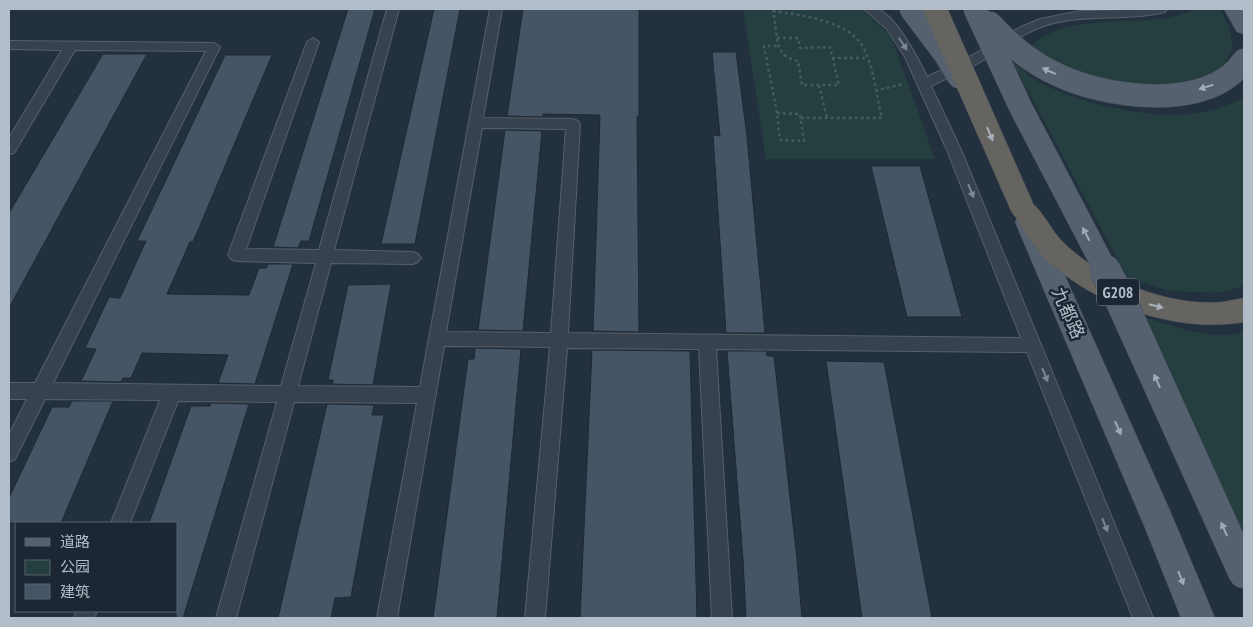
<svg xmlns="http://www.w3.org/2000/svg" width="1253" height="627" font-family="'PT Sans Narrow','Noto Sans SC',sans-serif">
  <rect width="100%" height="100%" fill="#23303e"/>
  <g fill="#253e3f">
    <polygon points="743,9 861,9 891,36 935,159 766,159"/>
    <path d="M1198,9h22l9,18 4,20 -10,20 -19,14 -25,8 -82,-5 -68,-36c33,-34 92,-23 136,-30 11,-1 22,-6 33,-9z"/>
    <path d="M1012,61c10,8 20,18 31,23 46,22 111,37 161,28 13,-2 25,-8 37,-12l3,-3v189l-25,7 -50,-2 -42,-14z"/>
    <path d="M1144,317c31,9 68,25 100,15v203z"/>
  </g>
  <g fill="#465565" stroke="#1e2935">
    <polygon points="348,9 375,9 309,241 301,241 298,248 273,247"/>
    <polygon points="434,9 460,9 415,244 381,244"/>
    <polygon points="523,9 639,9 639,116 637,116 639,332 593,331 600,115 543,114 543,117 507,116"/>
    <polygon points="712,52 736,52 747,136 765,333 726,333 713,135 720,136"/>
    <polygon points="103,54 147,54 9,308 9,213"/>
    <polygon points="225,55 272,55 193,242 190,242 167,294 249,295 259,268 266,268 268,264 293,264 255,384 218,383 228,355 142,353 131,378 123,378 121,382 81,381 96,349 85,348 109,297 120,298 146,241 137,241"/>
    <polygon points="505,130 542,131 523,331 478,330"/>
    <polygon points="871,166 920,166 962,317 907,317"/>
    <polygon points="391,284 373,385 332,384 333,380 328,380 348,285"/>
    <polygon points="475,348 521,349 497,618 433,618 468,359 474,359"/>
    <polygon points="592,350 690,351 697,618 580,618"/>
    <polygon points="727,351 766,351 767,356 774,356 797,559 802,618 746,618 743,559"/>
    <polygon points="826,361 884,362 932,618 862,618"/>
    <polygon points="72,401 113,401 61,523 9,523 9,498 52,407 69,407"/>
    <polygon points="211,403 249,404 183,618 176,618 176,523 149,523 191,406 210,406"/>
    <polygon points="327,404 374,405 372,415 384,415 351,597 335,598 331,618 278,618"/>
  </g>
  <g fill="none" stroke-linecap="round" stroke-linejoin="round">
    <defs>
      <g id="service">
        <path d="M387,9h12l-65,241 79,2 5,2 3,4 -3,4 -5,2 -82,-1 -33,123 122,1 70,-378h12l-19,109 90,1 5,2 2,3 -12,209 453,5 -74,-188 -42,-93 -18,-28 -23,-20c3,0 8,-1 12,0 19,4 43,51 51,68l44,-21 50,-29 19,-8 41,-8 86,-2 -2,3c-36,9 -74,2 -111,11 -27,6 -50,26 -74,39 -16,9 -33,16 -49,24l30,64 192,468h-20l-106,-266 -311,-3 16,269h-20l-13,-269 -132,-1 -22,270h-20l25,-271 -106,-1 -47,272h-20l40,-215 -123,-1 -58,216h-20l61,-216 -99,-1 -48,122h-19l49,-123 -115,-1 -30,60 -6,3v-27l18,-36h-18v-16h26l171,-332 -131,-1 -61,103 -5,1v-16l53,-88 -53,-1v-8l205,2 6,4 -167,336 228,3 35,-123 -80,-2 -5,-2 -3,-4 79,-213 6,-4 6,4 -73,207 73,1zM482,128l84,1 -15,204 -105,-1z"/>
        <polygon points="77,611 97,611 94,618 74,618"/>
      </g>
      <g id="primary">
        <polygon points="1224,9 1244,9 1244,34 1237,32"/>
        <polygon points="1028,212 1037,215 1041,222 1171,513 1215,618 1181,618 1145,528 1015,222 1019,215"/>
      </g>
      <path id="trunk" d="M1022,197c18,6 27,31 40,44 37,38 107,66 160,61 7,-1 15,-3 22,-4v24c-65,12 -153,-17 -200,-65 -13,-14 -25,-33 -34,-50l3,-7z"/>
    </defs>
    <use href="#service" stroke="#55606c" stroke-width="2"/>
    <use href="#primary" stroke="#404b57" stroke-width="1"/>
    <use href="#trunk" stroke="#424d59" stroke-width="1"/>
    <g stroke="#435b5c" stroke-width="2.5" stroke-dasharray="3 3" stroke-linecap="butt">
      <polyline points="773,9 777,38"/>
      <path d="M773,11c28,4 80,10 92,40 10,21 11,45 17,67h-81"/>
      <path d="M777,38h21l2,10 30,-1 9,38h-37l-4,-24c-14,-3 -19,-9 -21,-23z"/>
      <polyline points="832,58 867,58"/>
      <polyline points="819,85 827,118"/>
      <polyline points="875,91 903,84"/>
      <polygon points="777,113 800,114 804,141 780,140"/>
      <polyline points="777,113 764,46 779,46"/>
    </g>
    <use href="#service" fill="#37424e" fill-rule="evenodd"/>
    <use href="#primary" fill="#55616e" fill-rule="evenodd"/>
    <use href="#trunk" fill="#656460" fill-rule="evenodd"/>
    <defs>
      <g id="primary-bridge-far1">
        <polyline points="911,9 945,54 959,77"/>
        <polyline points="975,9 1020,106 1106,271"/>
        <path d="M990,23c19,21 39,39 66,51 48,24 154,39 188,-14"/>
      </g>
      <polyline id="primary-bridge" points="1105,270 1122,303 1244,573"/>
      <polyline id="trunk-bridge" points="935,9 1022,207"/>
    </defs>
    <use href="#primary-bridge-far1" stroke="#404b57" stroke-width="24" stroke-linecap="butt"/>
    <use href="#primary-bridge" stroke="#404b57" stroke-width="32" stroke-linecap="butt"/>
    <use href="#trunk-bridge" stroke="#424d59" stroke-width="24" stroke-linecap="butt"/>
    <use href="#primary-bridge-far1" stroke="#55616e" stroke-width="23"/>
    <use href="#primary-bridge" stroke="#55616e" stroke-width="31"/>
    <use href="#trunk-bridge" stroke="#656460" stroke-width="23"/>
  </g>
  <defs><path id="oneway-solid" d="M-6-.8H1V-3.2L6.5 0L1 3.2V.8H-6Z" transform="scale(1.25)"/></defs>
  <g fill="#7b8692">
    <use href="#oneway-solid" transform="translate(903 44) rotate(56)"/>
    <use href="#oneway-solid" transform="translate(971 191) rotate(68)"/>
    <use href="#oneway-solid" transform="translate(1045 375) rotate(68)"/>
    <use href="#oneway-solid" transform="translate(1105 525) rotate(68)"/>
  </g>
  <g fill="#a0abb7">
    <use href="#oneway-solid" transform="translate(1049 71) rotate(-156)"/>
    <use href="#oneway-solid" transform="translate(1206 87) rotate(162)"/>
    <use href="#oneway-solid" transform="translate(1086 234) rotate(-117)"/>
    <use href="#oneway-solid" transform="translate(1157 381) rotate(-114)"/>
    <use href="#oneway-solid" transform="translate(1118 428) rotate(66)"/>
    <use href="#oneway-solid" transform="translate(1224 529) rotate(-114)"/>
    <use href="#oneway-solid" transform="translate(1181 578) rotate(68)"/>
  </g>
  <g fill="#a7b0b9">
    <use href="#oneway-solid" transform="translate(990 134) rotate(67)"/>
    <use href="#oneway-solid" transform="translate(1156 306) rotate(14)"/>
  </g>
  <g text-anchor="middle" stroke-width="5" stroke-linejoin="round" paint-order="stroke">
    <rect fill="#1c2733" stroke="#86909c" stroke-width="1" x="1097" y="278.5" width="42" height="27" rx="4"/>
    <g font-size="16" font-weight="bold" fill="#b3bdc9">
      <text x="1118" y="298">G208</text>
    </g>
    <g font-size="18" fill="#b3bdc9" stroke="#1c2733">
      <text transform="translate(1068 313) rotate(66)" y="6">九都路</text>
    </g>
  </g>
  <rect width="1253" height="627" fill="none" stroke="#b3bdc9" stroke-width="20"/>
  <rect x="15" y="522" width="162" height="90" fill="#1c2733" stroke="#58636f"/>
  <rect x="25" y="538" width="25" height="8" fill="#55616e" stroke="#58636f"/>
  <text x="60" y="547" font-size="15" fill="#b3bdc9">道路</text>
  <rect x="25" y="560" width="25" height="15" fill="#253e3f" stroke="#58636f"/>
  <text x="60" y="572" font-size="15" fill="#b3bdc9">公园</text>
  <rect x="25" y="584" width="25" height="15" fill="#465565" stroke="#58636f"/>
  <text x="60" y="597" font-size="15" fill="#b3bdc9">建筑</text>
</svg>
